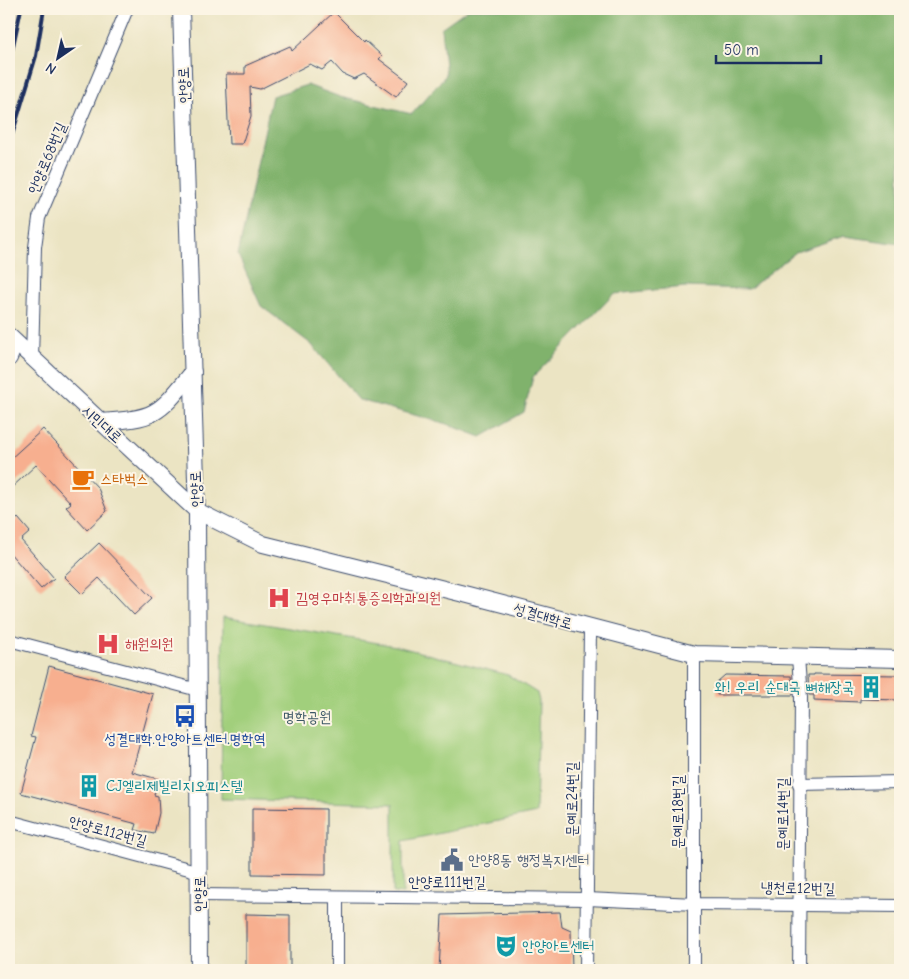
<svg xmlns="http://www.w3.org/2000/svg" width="909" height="979" font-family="'Comic Neue','Poor Story',sans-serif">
  <rect width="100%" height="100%" fill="#fcf5e5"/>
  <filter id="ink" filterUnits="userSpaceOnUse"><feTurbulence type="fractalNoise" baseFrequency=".02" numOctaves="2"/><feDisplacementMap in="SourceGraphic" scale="10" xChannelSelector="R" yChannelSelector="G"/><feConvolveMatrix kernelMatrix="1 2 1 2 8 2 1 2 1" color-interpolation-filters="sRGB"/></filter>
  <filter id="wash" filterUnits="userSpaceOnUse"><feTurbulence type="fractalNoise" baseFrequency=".0096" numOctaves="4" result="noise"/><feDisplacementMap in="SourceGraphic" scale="20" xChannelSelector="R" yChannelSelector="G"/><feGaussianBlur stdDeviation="1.12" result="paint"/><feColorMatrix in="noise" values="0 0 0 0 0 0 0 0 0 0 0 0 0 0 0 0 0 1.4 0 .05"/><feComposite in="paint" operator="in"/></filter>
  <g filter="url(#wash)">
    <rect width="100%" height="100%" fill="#ebe4c3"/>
    <polygon fill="#a1cf7c" stroke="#5e7f6d" points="223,617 396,646 508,675 537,693 539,701 536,813 403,841 403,894 393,893 393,804 221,799"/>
    <polygon fill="#80b26c" stroke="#4e7065" points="468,9 900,9 900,244 844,236 796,252 749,289 685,287 614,294 533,377 524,412 481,437 444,423 359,400 311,344 261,306 238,255 272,96 307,85 340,97 412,114 446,75 441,28"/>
    <g id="blocks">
      <g fill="#f7af8f">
        <polygon points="334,12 364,42 365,40 382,56 379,59 408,81 396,97 364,74 354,79 343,74 332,62 322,70 310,64 260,89 250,87 251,116 242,144 229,144 226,74 245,74 245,66 290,46 292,51"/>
        <polygon points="43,429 98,488 107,511 87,530 66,507 71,503 36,465 9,490 9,460"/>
        <polygon points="18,518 30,532 21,540 54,578 41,589 9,552 9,526"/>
        <polygon points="99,543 152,598 134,615 99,578 82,594 64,576"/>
        <polygon points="49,666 153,694 132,772 158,779 154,795 158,796 159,813 154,834 135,830 137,824 21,793 36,737 31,736"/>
        <polygon points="814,674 900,675 900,700 860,699 860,702 814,700 814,695 809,695 808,675 814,675"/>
        <polygon points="725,675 791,676 793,695 717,695 717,682"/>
        <polygon points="252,808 326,809 326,875 252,874"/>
        <polygon points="560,912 562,927 571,931 572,970 439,970 442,915"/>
        <polygon points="246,914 290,915 290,970 246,970"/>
      </g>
    </g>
  </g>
  <g filter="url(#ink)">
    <use href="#blocks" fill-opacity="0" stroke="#3a4a6d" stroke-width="1"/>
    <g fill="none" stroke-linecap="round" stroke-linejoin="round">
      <defs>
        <g id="minor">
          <polyline points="32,359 35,247 39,218 127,9"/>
          <polyline points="9,640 198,690"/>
          <polyline points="798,657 801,698 799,970"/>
          <polyline points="799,784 900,782"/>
          <polyline points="9,821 200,872"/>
          <polyline points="200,895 587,899 695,904 900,906"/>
          <polyline points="337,970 337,897"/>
          <polyline points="586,970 590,629"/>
          <polyline points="694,970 694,654"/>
        </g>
        <g id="tertiary">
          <polyline points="181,9 197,511 199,970"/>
          <polyline points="9,336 197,511 263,544 468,595 694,654 900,659"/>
          <polyline points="9,358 15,343"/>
          <path d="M100,422c57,-4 57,-6 93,-50"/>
        </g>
      </defs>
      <use href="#minor" stroke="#3a4a6d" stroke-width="14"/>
      <use href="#tertiary" stroke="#3a4a6d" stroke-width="18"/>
      <use href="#minor" stroke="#fff" stroke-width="12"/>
      <use href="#tertiary" stroke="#fff" stroke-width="16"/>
      <g stroke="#1b2f5e" stroke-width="4">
        <polyline points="9,32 14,9"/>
        <polyline points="9,64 21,9"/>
        <polyline points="9,145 36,56 44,9"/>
      </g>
    </g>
  </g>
  <defs>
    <symbol id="cafe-bare" viewBox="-9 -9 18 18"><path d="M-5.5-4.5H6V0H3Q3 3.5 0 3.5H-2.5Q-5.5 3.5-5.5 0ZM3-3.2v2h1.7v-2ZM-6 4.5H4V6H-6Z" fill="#e8710a" stroke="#fcf5e5" stroke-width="2.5" paint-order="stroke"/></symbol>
    <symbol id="hospital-bare" viewBox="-9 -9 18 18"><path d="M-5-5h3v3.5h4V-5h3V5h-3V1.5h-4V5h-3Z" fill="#e0444e" stroke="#fcf5e5" stroke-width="2.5" paint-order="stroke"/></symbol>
    <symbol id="building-bare" viewBox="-9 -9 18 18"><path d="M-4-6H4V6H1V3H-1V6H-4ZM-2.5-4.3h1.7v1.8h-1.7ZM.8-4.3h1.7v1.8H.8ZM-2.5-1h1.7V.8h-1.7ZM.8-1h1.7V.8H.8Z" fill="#0f9aa8" stroke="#fcf5e5" stroke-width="2.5" paint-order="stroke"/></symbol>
    <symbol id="bus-bare" viewBox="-9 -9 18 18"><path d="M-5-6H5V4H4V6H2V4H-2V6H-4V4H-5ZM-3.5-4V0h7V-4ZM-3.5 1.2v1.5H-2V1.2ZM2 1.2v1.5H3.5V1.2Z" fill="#1a4fb4" stroke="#fcf5e5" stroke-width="2.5" paint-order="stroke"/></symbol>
    <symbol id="civic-bare" viewBox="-9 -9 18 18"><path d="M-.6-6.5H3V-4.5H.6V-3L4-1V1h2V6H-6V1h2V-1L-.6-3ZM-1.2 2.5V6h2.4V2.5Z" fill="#5c6f8a" stroke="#fcf5e5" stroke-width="2.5" paint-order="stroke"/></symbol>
    <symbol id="theatre-bare" viewBox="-9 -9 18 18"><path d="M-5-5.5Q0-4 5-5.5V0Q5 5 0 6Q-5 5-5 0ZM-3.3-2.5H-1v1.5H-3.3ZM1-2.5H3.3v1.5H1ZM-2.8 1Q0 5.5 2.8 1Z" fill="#0f9aa8" stroke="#fcf5e5" stroke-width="2.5" paint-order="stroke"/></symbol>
  </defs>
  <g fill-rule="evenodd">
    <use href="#cafe-bare" x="67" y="463" width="32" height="32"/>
    <use href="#hospital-bare" x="263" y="582" width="32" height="32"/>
    <use href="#hospital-bare" x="92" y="628" width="32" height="32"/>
    <use href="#building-bare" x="855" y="671" width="32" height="32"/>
    <use href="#bus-bare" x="169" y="700" width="32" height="32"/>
    <use href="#building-bare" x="73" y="770" width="32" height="32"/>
    <use href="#civic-bare" x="436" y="844" width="32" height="32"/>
    <use href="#theatre-bare" x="490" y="930" width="32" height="32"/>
  </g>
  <g text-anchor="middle" stroke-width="4" stroke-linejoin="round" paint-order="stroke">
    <g font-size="15" fill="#1b2f5e" stroke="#fcf5e5">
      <text transform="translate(184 85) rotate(-92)" y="5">안양로</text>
      <text transform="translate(47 158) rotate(-67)" y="5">안양로68번길</text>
      <text transform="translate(102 424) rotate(42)" y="5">시민대로</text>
      <text transform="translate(196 489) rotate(-92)" y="5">안양로</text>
      <text transform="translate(543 616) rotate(16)" y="5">성결대학로</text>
      <text transform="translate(572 799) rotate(-90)" y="5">문예로24번길</text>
      <text transform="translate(678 812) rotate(-90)" y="5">문예로18번길</text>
      <text transform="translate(783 814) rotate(-90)" y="5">문예로14번길</text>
      <text transform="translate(108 831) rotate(15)" y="5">안양로112번길</text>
      <text x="447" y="887">안양로111번길</text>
      <text transform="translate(798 888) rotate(1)" y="5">냉천로12번길</text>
      <text transform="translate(200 894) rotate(-90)" y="5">안양로</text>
    </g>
    <g font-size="15" fill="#c56008" stroke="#fcf5e5" text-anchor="start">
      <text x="100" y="484">스타벅스</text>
    </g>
    <g font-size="15" fill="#be3a42" stroke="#fcf5e5" text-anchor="start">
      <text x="296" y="603">김영우마취통증의학과의원</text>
      <text x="125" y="649">해원의원</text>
    </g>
    <g font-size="15" fill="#0d838f" stroke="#fcf5e5" text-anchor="start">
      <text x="854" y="692" text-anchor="end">와! 우리 순대국 뼈해장국</text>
      <text x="106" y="791">CJ엘리제빌리지오피스텔</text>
      <text x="522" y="951">안양아트센터</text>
    </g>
    <g font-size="15" fill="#3c5766" stroke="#fcf5e5">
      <text x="307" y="722">명학공원</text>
    </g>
    <g font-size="15" fill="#164399" stroke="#fcf5e5">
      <text x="185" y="744">성결대학.안양아트센터.명학역</text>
    </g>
    <g font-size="15" fill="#4e5e75" stroke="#fcf5e5" text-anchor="start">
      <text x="468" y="865">안양8동 행정복지센터</text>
    </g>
  </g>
  <rect width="909" height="979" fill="none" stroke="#fcf5e5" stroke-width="30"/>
  <g transform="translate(58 58) rotate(214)" stroke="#fcf5e5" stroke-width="4" paint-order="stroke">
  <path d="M0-4L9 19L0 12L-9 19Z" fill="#1b2f5e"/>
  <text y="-8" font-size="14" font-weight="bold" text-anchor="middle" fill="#1b2f5e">N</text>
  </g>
  <path d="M716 55v8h105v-8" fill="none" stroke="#1b2f5e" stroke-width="2.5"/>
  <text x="724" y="55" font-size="15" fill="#1b2f5e" stroke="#fcf5e5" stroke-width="4" paint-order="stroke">50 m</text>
</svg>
